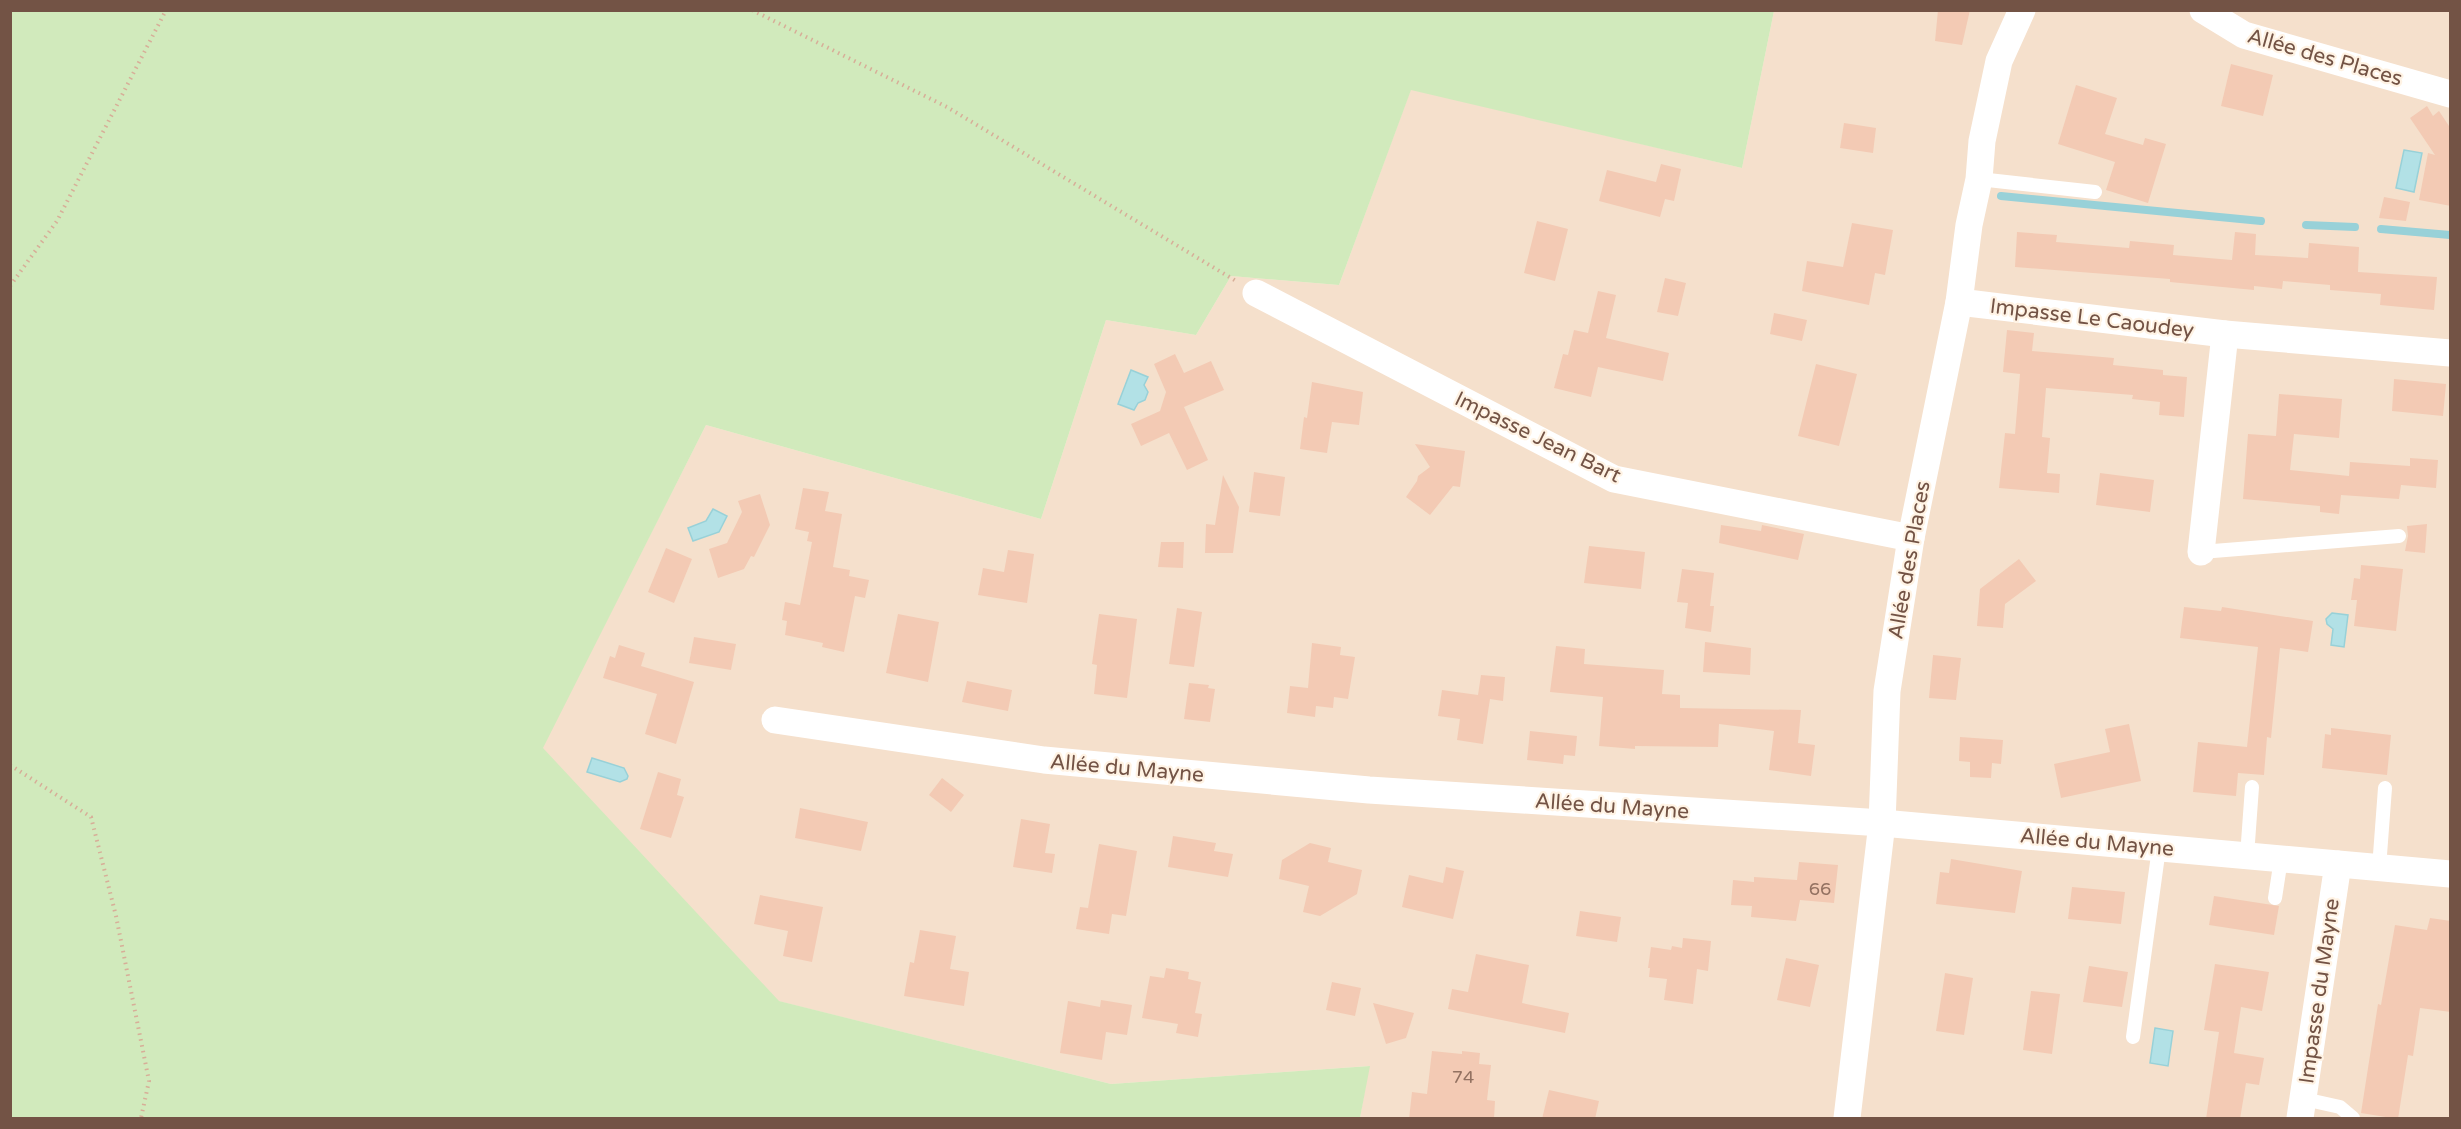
<svg xmlns="http://www.w3.org/2000/svg" width="2461" height="1129" font-family="'Varela Round',sans-serif">
  <rect width="100%" height="100%" fill="#fdefdd"/>
  <polygon fill="#f5e0cc" points="1774,11 2450,11 2450,1118 1360,1118 1369,1066 1111,1084 778,1001 542,748 706,425 1041,519 1106,320 1196,335 1231,276 1339,285 1411,89 1742,168"/>
  <polygon fill="#d1eabc" points="10,11 11,10 1774,11 1742,168 1411,90 1339,285 1231,276 1196,335 1106,320 1041,519 706,425 543,748 779,1001 1111,1084 1370,1066 1360,1118 11,1118"/>
  <g fill="#b2e1e6" stroke="#98d1d8" stroke-width="1.5">
    <polygon points="2404,150 2422,153 2414,192 2396,188"/>
    <polygon points="1131,370 1148,377 1144,385 1148,392 1145,400 1138,403 1134,410 1118,404"/>
    <polygon points="713,509 727,516 719,532 693,541 688,528 706,521"/>
    <polygon points="2332,613 2348,615 2344,647 2331,645 2333,629 2327,624 2326,619"/>
    <polygon points="592,758 624,768 628,776 627,779 620,782 587,772"/>
    <polygon points="2155,1028 2173,1031 2168,1066 2150,1063"/>
  </g>
  <g fill="none" stroke-linecap="round" stroke-linejoin="round">
    <g stroke="#98d1d8" stroke-width="8">
      <polyline points="2001,196 2261,221"/>
      <polyline points="2306,225 2355,227"/>
      <polyline points="2381,229 2450,235"/>
    </g>
  </g>
  <g fill="#f3cab4">
    <polygon points="1938,10 1970,10 1962,45 1935,41"/>
    <polygon points="2231,64 2273,75 2263,116 2221,106"/>
    <polygon points="2076,85 2117,98 2105,134 2143,145 2145,138 2166,144 2148,203 2106,190 2115,162 2058,144"/>
    <polygon points="2427,106 2433,116 2439,111 2451,129 2451,206 2419,200 2428,153 2435,155 2410,118"/>
    <polygon points="1844,123 1876,128 1873,153 1840,148"/>
    <polygon points="1661,164 1681,169 1674,201 1665,199 1660,217 1599,201 1607,170 1656,182"/>
    <polygon points="2384,197 2410,202 2406,221 2379,218"/>
    <polygon points="1537,221 1568,229 1555,281 1524,273"/>
    <polygon points="1852,223 1893,230 1885,275 1875,273 1869,305 1802,291 1807,261 1843,267"/>
    <polygon points="2017,232 2057,235 2056,242 2129,248 2130,241 2174,245 2173,255 2232,260 2235,232 2256,234 2255,255 2308,258 2309,243 2359,247 2358,272 2437,277 2434,310 2380,305 2381,294 2330,290 2330,285 2283,281 2282,289 2254,286 2254,290 2170,282 2170,279 2015,267"/>
    <polygon points="1665,278 1686,283 1678,316 1657,312"/>
    <polygon points="1598,291 1616,295 1606,338 1669,353 1663,381 1598,367 1591,397 1554,388 1563,354 1568,355 1574,330 1588,333"/>
    <polygon points="1774,313 1807,320 1802,341 1770,334"/>
    <polygon points="2007,330 2034,333 2032,351 2114,358 2113,365 2163,370 2163,375 2187,377 2184,417 2159,415 2160,402 2132,399 2133,395 2046,388 2042,437 2050,438 2047,473 2060,474 2059,493 1999,488 2005,433 2015,434 2020,374 2003,372"/>
    <polygon points="1175,354 1184,373 1211,361 1224,390 1184,407 1208,460 1187,470 1169,433 1141,446 1131,424 1160,411 1166,392 1154,364"/>
    <polygon points="1816,364 1857,374 1839,446 1798,436"/>
    <polygon points="2394,379 2446,384 2443,416 2392,411"/>
    <polygon points="1312,382 1363,392 1359,425 1332,422 1327,453 1300,449 1304,417 1307,418"/>
    <polygon points="2279,394 2342,399 2339,438 2294,434 2290,470 2349,476 2350,462 2410,466 2410,458 2438,460 2436,488 2401,485 2399,499 2341,495 2339,514 2320,512 2320,506 2243,499 2248,434 2276,436"/>
    <polygon points="1415,444 1465,451 1460,487 1453,486 1430,515 1406,497 1417,481 1418,476 1430,467"/>
    <polygon points="1254,472 1285,477 1280,516 1249,512"/>
    <polygon points="2100,473 2154,480 2150,512 2096,505"/>
    <polygon points="1223,475 1239,507 1233,553 1205,553 1206,524 1215,525"/>
    <polygon points="803,488 829,492 825,511 842,514 833,567 850,570 849,576 869,580 865,598 855,596 844,652 822,647 823,643 785,635 787,621 782,620 785,602 800,605 812,542 807,541 809,532 795,529"/>
    <polygon points="760,494 770,525 754,557 751,556 744,569 718,578 709,549 727,543 742,512 738,501"/>
    <polygon points="2427,524 2425,553 2405,551 2408,536 2407,526"/>
    <polygon points="1721,525 1761,531 1762,525 1804,534 1798,560 1719,543"/>
    <polygon points="1161,542 1184,542 1183,568 1158,567"/>
    <polygon points="1589,546 1645,552 1641,589 1584,583"/>
    <polygon points="666,548 692,559 674,603 648,592"/>
    <polygon points="1008,550 1034,554 1027,603 978,595 983,568 1004,572"/>
    <polygon points="2019,559 2036,581 2005,604 2003,628 1977,626 1980,589"/>
    <polygon points="2361,565 2403,569 2396,631 2354,626 2357,600 2351,600 2354,578 2360,579"/>
    <polygon points="1682,569 1714,573 1710,606 1714,606 1711,632 1685,628 1688,603 1677,602"/>
    <polygon points="2184,607 2221,611 2222,607 2313,621 2308,652 2280,648 2271,738 2267,737 2264,775 2238,773 2236,796 2193,792 2198,742 2247,747 2258,647 2180,638"/>
    <polygon points="1177,608 1202,612 1194,667 1169,664"/>
    <polygon points="898,614 939,622 928,682 886,673"/>
    <polygon points="1099,614 1137,619 1127,698 1094,694 1097,665 1092,664"/>
    <polygon points="694,637 736,644 731,670 689,663"/>
    <polygon points="1705,642 1751,648 1750,675 1703,672"/>
    <polygon points="1312,643 1341,647 1340,655 1355,657 1348,699 1334,697 1333,708 1316,706 1315,717 1287,713 1290,686 1308,688"/>
    <polygon points="619,645 645,653 641,666 694,682 676,744 645,734 657,694 603,678 610,656 615,658"/>
    <polygon points="1556,646 1585,649 1584,664 1664,670 1662,694 1680,695 1680,708 1801,710 1798,743 1815,745 1811,776 1769,770 1774,731 1719,724 1718,747 1635,746 1635,749 1599,746 1603,697 1550,692"/>
    <polygon points="1933,655 1961,658 1956,700 1929,698"/>
    <polygon points="1481,675 1505,677 1503,701 1490,699 1483,744 1457,740 1460,719 1438,716 1442,690 1478,695"/>
    <polygon points="967,681 1012,690 1008,711 962,702"/>
    <polygon points="1189,683 1209,685 1208,688 1215,689 1210,722 1184,719"/>
    <polygon points="2129,724 2141,781 2061,798 2054,764 2110,752 2105,729"/>
    <polygon points="2331,728 2391,735 2387,775 2322,768 2325,734 2331,735"/>
    <polygon points="1530,731 1577,736 1575,756 1564,755 1563,764 1527,760"/>
    <polygon points="1960,737 2003,740 2001,764 1992,763 1991,778 1970,777 1970,762 1959,761"/>
    <polygon points="658,772 681,779 677,795 684,797 671,838 640,829"/>
    <polygon points="942,778 964,795 951,812 929,795"/>
    <polygon points="800,808 868,822 861,851 795,838"/>
    <polygon points="1021,819 1050,824 1045,853 1055,854 1052,873 1013,867"/>
    <polygon points="1173,836 1216,843 1214,851 1233,854 1228,877 1168,867"/>
    <polygon points="1310,843 1331,848 1328,862 1362,870 1357,894 1320,916 1303,912 1309,886 1279,879 1282,860"/>
    <polygon points="1099,844 1137,851 1126,916 1112,914 1109,934 1076,929 1080,907 1088,908"/>
    <polygon points="1951,859 2022,871 2015,913 1936,904 1940,872 1949,873"/>
    <polygon points="1799,862 1838,865 1834,903 1800,900 1796,921 1751,917 1752,906 1731,905 1733,880 1754,882 1754,877 1797,880"/>
    <polygon points="1446,867 1464,871 1453,919 1402,907 1409,875 1443,883"/>
    <polygon points="2072,887 2125,892 2121,924 2068,919"/>
    <polygon points="760,895 823,907 812,962 783,956 788,931 754,924"/>
    <polygon points="2214,896 2279,906 2274,935 2209,925"/>
    <polygon points="1580,911 1621,917 1617,942 1576,936"/>
    <polygon points="2430,918 2451,921 2451,1012 2420,1008 2413,1056 2408,1055 2398,1119 2361,1113 2378,1004 2381,1005 2395,925 2427,930"/>
    <polygon points="920,930 956,936 950,969 969,972 964,1006 904,996 910,962 914,963"/>
    <polygon points="1683,938 1711,941 1708,971 1697,969 1693,1004 1664,1000 1667,979 1649,977 1650,968 1648,968 1651,947 1671,950 1672,946 1682,948"/>
    <polygon points="1476,954 1529,965 1522,1003 1569,1013 1565,1033 1448,1009 1452,989 1468,992"/>
    <polygon points="1786,958 1819,965 1810,1007 1777,1000"/>
    <polygon points="2215,964 2269,972 2262,1011 2241,1007 2234,1053 2264,1058 2259,1085 2246,1083 2240,1119 2206,1119 2219,1032 2204,1030"/>
    <polygon points="2089,966 2128,972 2122,1007 2083,1002"/>
    <polygon points="1166,968 1189,972 1188,979 1201,982 1195,1013 1202,1014 1198,1037 1176,1033 1178,1024 1142,1018 1150,976 1164,978"/>
    <polygon points="1945,973 1973,978 1964,1035 1936,1031"/>
    <polygon points="1332,982 1361,988 1355,1016 1326,1010"/>
    <polygon points="2031,991 2060,994 2052,1054 2023,1050"/>
    <polygon points="1101,1000 1132,1005 1127,1035 1106,1032 1102,1060 1060,1053 1068,1001 1100,1007"/>
    <polygon points="1373,1003 1414,1013 1406,1038 1386,1044"/>
    <polygon points="1432,1051 1462,1054 1462,1051 1480,1053 1479,1064 1491,1065 1487,1100 1495,1101 1494,1119 1409,1119 1412,1092 1427,1094"/>
    <polygon points="1549,1090 1599,1101 1595,1119 1542,1119"/>
  </g>
  <g fill="none" stroke-linecap="round" stroke-linejoin="round">
    <g stroke="#d7ae98" stroke-width="4" stroke-dasharray="1.5 4.5" stroke-linecap="butt">
      <polyline points="752,10 947,107 1236,281"/>
      <polyline points="10,286 57,221 166,10"/>
      <polyline points="10,765 91,817 116,916 149,1081 141,1118"/>
    </g>
    <g stroke="#fff" stroke-width="14">
      <polyline points="1979,179 2095,192"/>
      <polyline points="2201,552 2399,536"/>
      <polyline points="2247,856 2252,787"/>
      <polyline points="2379,868 2385,788"/>
      <polyline points="2275,898 2281,859"/>
      <polyline points="2133,1037 2159,848"/>
      <polyline points="2304,1099 2340,1107 2353,1118"/>
    </g>
    <g stroke="#fff" stroke-width="27">
      <polyline points="2203,10 2244,35 2450,94"/>
      <polyline points="1256,293 1614,479 1911,538"/>
      <polyline points="1959,302 2225,334 2450,353"/>
      <polyline points="2201,552 2225,334"/>
      <polyline points="775,720 1044,760 1369,790 1882,823 2450,874"/>
      <polyline points="1847,1118 1882,823 1887,691 1911,538 1959,302 1969,225 1979,179 1982,141 1999,61 2022,10"/>
      <polyline points="2300,1118 2338,864"/>
    </g>
  </g>
  <g text-anchor="middle" stroke-width="4.5" stroke-linejoin="round" paint-order="stroke">
    <g font-size="18" fill="#937161">
      <text x="1820" y="895">66</text>
      <text x="1463" y="1083">74</text>
    </g>
    <g font-size="21" fill="#735345" stroke="#fff3e4">
      <text transform="translate(2325 57) rotate(16)" y="7">Allée des Places</text>
      <text transform="translate(2092 318) rotate(7)" y="7">Impasse Le Caoudey</text>
      <text transform="translate(1538 437) rotate(26)" y="7">Impasse Jean Bart</text>
      <text transform="translate(1909 560) rotate(-80)" y="7">Allée des Places</text>
      <text transform="translate(1127 768) rotate(5)" y="7">Allée du Mayne</text>
      <text transform="translate(1612 806) rotate(4)" y="7">Allée du Mayne</text>
      <text transform="translate(2097 842) rotate(5)" y="7">Allée du Mayne</text>
      <text transform="translate(2319 991) rotate(-82)" y="7">Impasse du Mayne</text>
    </g>
  </g>
  <rect width="2461" height="1129" fill="none" stroke="#735345" stroke-width="24"/>
</svg>
